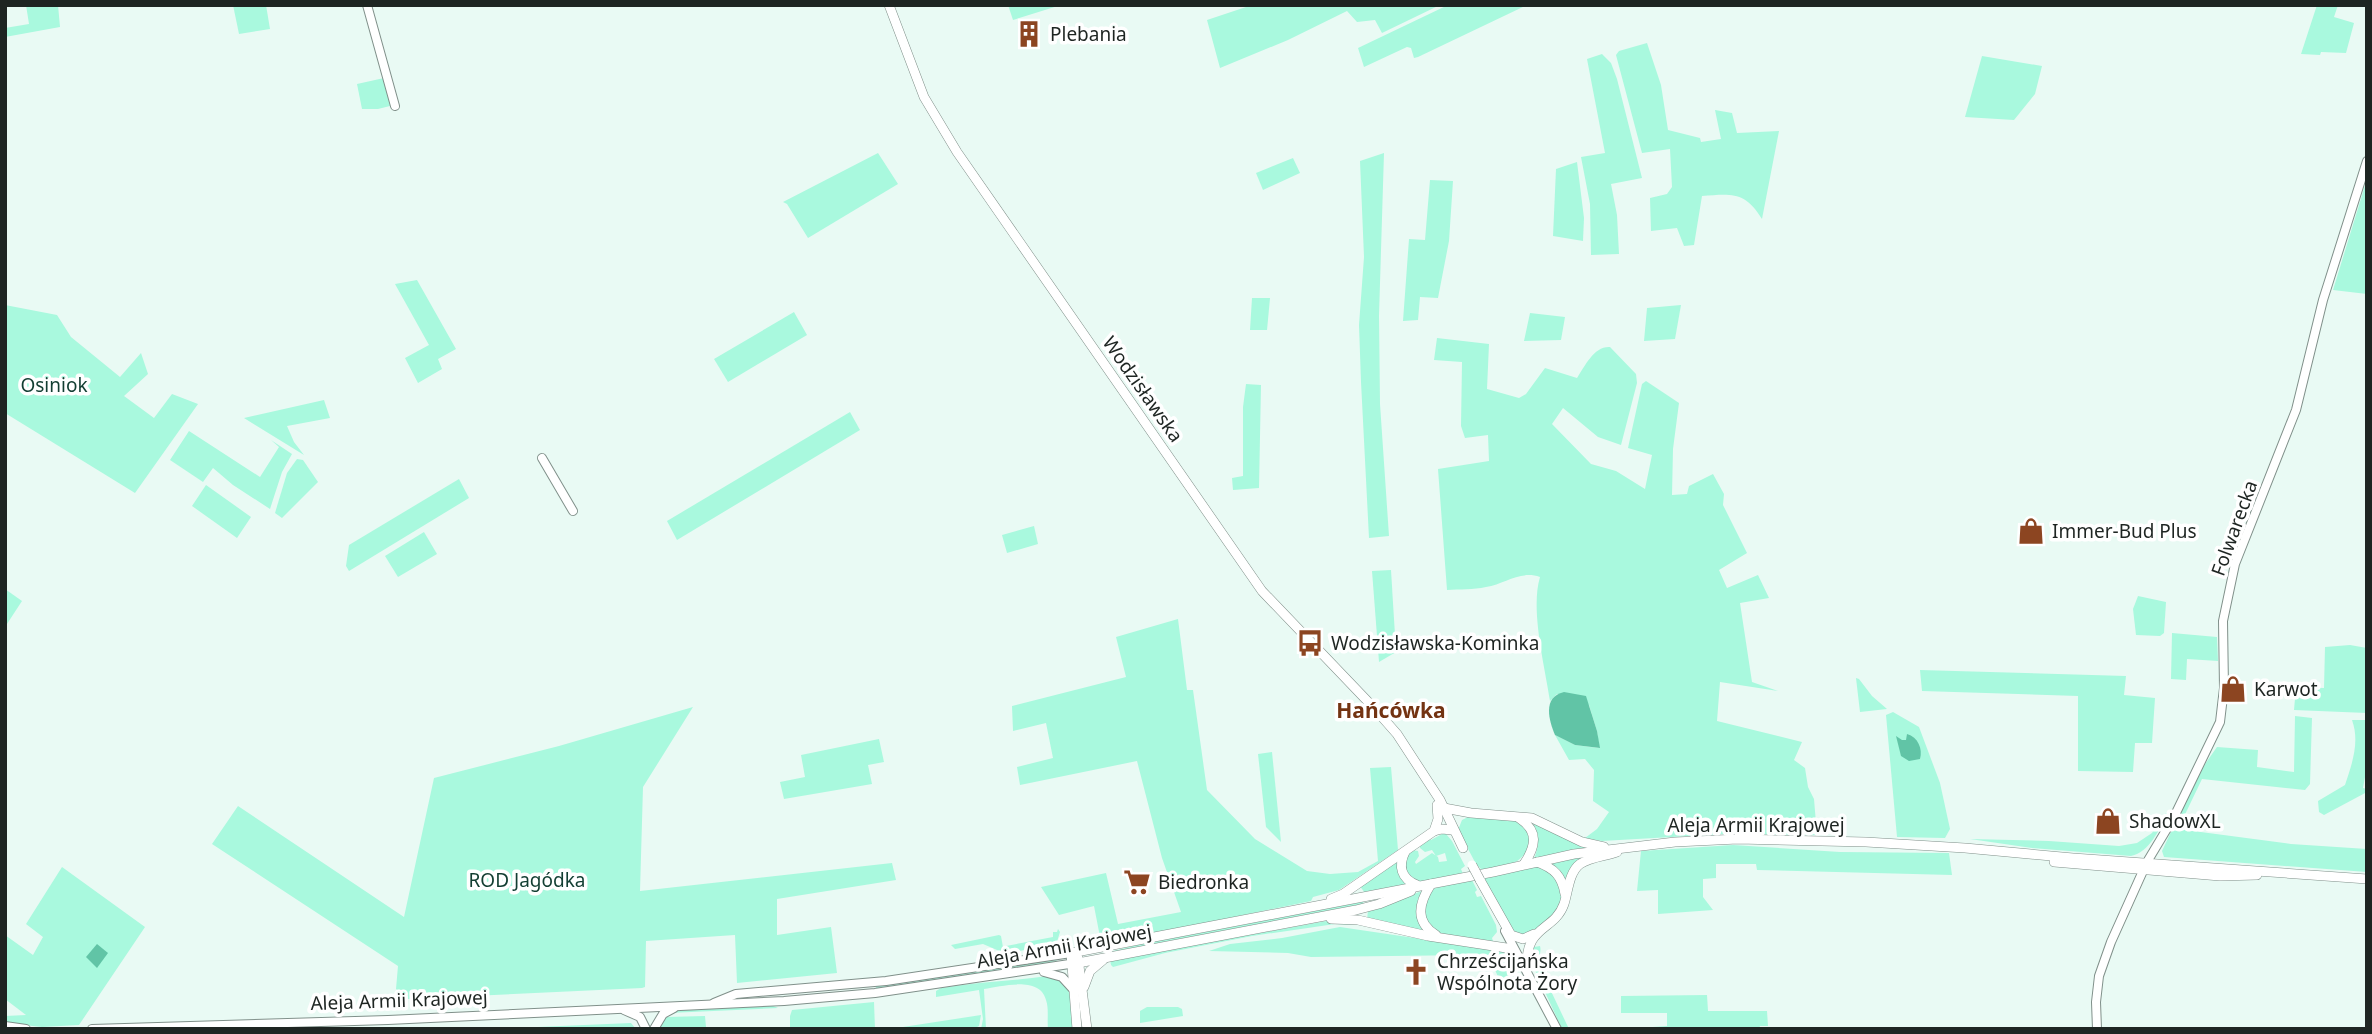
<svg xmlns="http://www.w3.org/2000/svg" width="2372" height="1034" font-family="'Noto Sans',sans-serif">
  <rect width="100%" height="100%" fill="#e9faf4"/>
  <g fill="#a9f9de">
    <polygon points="26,5 58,5 60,27 5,37 5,28 29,24"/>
    <polygon points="233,5 266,5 270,29 239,34"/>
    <polygon points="1008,5 1061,5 1013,20"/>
    <polygon points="1252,5 1440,5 1382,33 1375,20 1357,22 1347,11 1288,40 1220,68 1207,20"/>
    <polygon points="1448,5 1527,5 1418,57 1414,58 1411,48 1407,47 1364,67 1358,48"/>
    <polygon points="2317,5 2338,5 2334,17 2354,23 2346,53 2321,52 2320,55 2301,54"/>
    <path d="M1647,43l14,42 7,45 32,8 1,4 20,-3 -6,-29 17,3 5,20 42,-2 -17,88c-17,-28 -31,-25 -60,-23l-8,49 -10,1 -7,-18 -26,3 -1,-33 17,-4 5,-7 -2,-38 -28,4 -26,-98 3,-4z"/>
    <polygon points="1602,54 1611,63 1617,79 1642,178 1611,184 1617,215 1619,254 1591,255 1590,204 1581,157 1605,153 1587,59"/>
    <polygon points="1982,56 2042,66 2035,94 2014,120 1965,117"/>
    <polygon points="384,78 390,106 378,109 362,109 357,84"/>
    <polygon points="878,153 898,184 808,238 787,204 783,202"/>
    <polygon points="1384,153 1379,316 1380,404 1389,536 1369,538 1361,382 1359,325 1364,257 1360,161"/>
    <polygon points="1293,158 1300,173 1263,190 1256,173"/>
    <polygon points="1577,162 1584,218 1583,241 1553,236 1556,169"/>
    <polygon points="2367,179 2367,294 2333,290"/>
    <polygon points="1430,180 1453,181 1449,241 1438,298 1420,297 1418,320 1403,321 1409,239 1425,240"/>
    <polygon points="417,280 456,349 438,359 442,369 418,383 405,358 429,345 395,284"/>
    <polygon points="1252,298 1270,298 1267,330 1250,330"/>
    <polygon points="5,305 57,315 71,337 120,377 141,353 148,374 124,396 154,418 172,394 198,404 135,493 5,413"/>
    <polygon points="1681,305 1675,339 1644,341 1647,308"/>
    <polygon points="794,312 807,335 728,382 714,359"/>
    <polygon points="1530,313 1565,317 1561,340 1524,341"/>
    <path d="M1437,338l52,6 -2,45 32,9 7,-4 19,-26 32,10c8,-12 17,-32 33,-31l26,27 1,9 -16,62 -23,-8 -35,-29 -11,16 39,40 25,7 29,18 7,-34 -24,-7 14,-64 4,-3 33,22 -6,46 -1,46 15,-1 2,-8 24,-12 11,20 -1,11 24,48 -28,17 8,18 31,-13 11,23 -29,5 12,79 26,9 -58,-9 -3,39 85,21 -8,18 11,8 3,19 6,12 3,36 -93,-1 -122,7 -17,-3 12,-9 12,-17 -16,-11 1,-31 -9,-11 -16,1 -14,-25 20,10 24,3 -2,-17 -8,-26 -32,-11 -7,7c-5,-34 -20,-91 -10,-124 -20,-7 -35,7 -54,10 -13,3 -26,2 -39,3l-9,-121 51,-8 -1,-26 -23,3 -4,-12 1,-64 -28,-2z"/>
    <polygon points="1246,384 1261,385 1259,488 1233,490 1232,478 1243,476 1243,407"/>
    <polygon points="324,400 330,418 287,426 294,442 304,455 244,418"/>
    <polygon points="850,412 860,430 677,540 667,521"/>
    <polygon points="189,431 260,477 279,447 271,440 292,454 282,472 270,509 233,485 213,468 203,482 170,460"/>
    <polygon points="297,459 303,460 318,482 282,518 275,513 287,473"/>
    <polygon points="459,479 469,498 349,571 346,566 349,545"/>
    <polygon points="206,485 251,517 237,538 192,506"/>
    <polygon points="1034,526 1038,544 1007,553 1002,535"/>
    <polygon points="424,532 437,554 398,577 385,556"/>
    <polygon points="1391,570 1396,652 1379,662 1372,571"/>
    <polygon points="5,589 22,601 5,627"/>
    <polygon points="2138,596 2166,602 2164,633 2160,636 2136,635 2133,609"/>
    <polygon points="1178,619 1187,690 1193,690 1207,790 1255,839 1307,871 1330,874 1358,872 1378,861 1370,768 1391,767 1398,850 1339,890 1313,897 1311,901 1186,927 1101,942 1094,906 1059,915 1041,887 1106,873 1118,924 1181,912 1162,858 1137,761 1020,785 1017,767 1053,758 1046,723 1013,731 1012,706 1126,677 1116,637"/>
    <polygon points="2172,633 2217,637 2218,661 2187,659 2186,680 2171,679"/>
    <polygon points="2350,645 2367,648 2367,713 2294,710 2296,687 2324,688 2325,647"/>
    <polygon points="1920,670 2126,676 2124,695 2155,698 2152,743 2135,743 2133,772 2078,771 2078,696 1922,691"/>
    <polygon points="1856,678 1859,679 1872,696 1887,709 1860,712"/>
    <polygon points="693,707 643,787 640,891 892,863 896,880 777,899 777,935 831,927 837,973 737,983 735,935 646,941 645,987 642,988 408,999 396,989 398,966 212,844 238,806 404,917 434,778 559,746"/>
    <polygon points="1893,712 1919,727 1940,783 1950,829 1945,838 1897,837 1886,715"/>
    <polygon points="2295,716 2312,718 2310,784 2305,790 2202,779 2178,829 2291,844 2367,849 2367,872 2164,857 2162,851 2198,774 2217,747 2258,750 2257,767 2294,772"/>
    <path d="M2352,720h15v46l-4,22 4,1v3l-43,23 -5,-3 -1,-11 27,-16c7,-21 15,-43 7,-65z"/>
    <polygon points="879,739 884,762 868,765 872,784 784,799 780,782 805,777 801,755"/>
    <polygon points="1272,752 1281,842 1266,827 1258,754"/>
    <path d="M2166,813l2,2c-10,15 -18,37 -37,41l-99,-8 -62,-9 79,2 70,5 18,-3 15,-10z"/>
    <path d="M1468,817l47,3 13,10 3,14c-13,24 -24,21 -49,26l-6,-6 -18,-34 4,-10z"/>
    <path d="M1531,821l58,25v3l-55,10c5,-13 7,-25 -3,-38z"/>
    <path d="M1442,834h4l6,7 13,25 -4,3 2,5 -41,8c-17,-4 -22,-20 -10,-32l6,1 1,5 -4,6 1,2 16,-11 6,4 1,5 8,-1 -2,-8 -9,3 -4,-6 -7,2 -5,-4v-4l9,-6 2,2z"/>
    <polygon points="1733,845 1840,852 1949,853 1952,875 1757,870 1756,864 1716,864 1716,878 1703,879 1703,897 1713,910 1658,914 1658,890 1637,891 1641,851"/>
    <polygon points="1589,855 1567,882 1559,869 1549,863"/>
    <polygon points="1398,858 1400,876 1407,885 1365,893 1359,885"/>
    <path d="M1533,866c21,2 38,27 23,46 -7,8 -18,15 -26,22h-15l-32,-56z"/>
    <polygon points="62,867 145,927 79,1025 42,1027 5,1023 5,1016 26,1015 5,999 5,935 33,955 43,937 26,924"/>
    <path d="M1472,880l5,10 -2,2 2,5 4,-1 15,29 1,7 -5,6 1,3c-18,-1 -39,-1 -55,-9 -8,-4 -11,-10 -13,-18 -4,-31 24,-30 47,-34z"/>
    <path d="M1422,891c-8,15 -6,25 3,40l-58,-11 1,-10z"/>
    <polygon points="1363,900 1364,906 1109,954 1109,952 1165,938"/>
    <polygon points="1332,920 1363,925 1335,924 1252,936 1165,953 1113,967 1111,965 1110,960"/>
    <polygon points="1340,927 1503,951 1511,961 1518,981 1505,992 1490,959 1472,955 1311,957 1288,953 1209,951 1230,944 1282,938"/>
    <polygon points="1058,929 1060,932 1056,945 1007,953 1006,946 1053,937 1053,932 1057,932"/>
    <polygon points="999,935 1001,936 1004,953 983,944 955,949 951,945"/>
    <path d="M1540,946c2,7 -3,12 0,22l29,61h-7l-28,-61 -3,-17 3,-4z"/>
    <polygon points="1056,960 1057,961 1043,964 876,990 876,986"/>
    <path d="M1048,976l14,5 8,8 3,40h-25c-1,-9 1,-21 -2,-29 -6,-24 -44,-14 -62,-11l2,40h-5l2,-10 -4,-29 -43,7v-6l5,-3c36,-6 71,-7 107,-12z"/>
    <polygon points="1707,995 1708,1011 1767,1011 1768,1026 1760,1026 1759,1029 1624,1029 1667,1026 1667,1013 1621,1013 1621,996"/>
    <polygon points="874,1002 875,1029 790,1029 790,1016 792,1010"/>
    <polygon points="771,1005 778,1008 669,1013 679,1010"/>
    <polygon points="1147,1007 1178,1007 1182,1009 1183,1016 1140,1023 1140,1011"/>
    <polygon points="981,1015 979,1026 977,1027 890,1029"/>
    <polygon points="705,1016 706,1027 660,1029 661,1023 667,1017"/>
    <polygon points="631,1023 636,1029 493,1029"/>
  </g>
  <g fill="#61c4a6">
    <path d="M1564,692l22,4 11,35 3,17 -25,-3 -20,-10c-6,-14 -13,-38 9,-43z"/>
    <path d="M1907,734c11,3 16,15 13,25l-11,2 -8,-5 -5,-20 6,4h4z"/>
    <polygon points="97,944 108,953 97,968 86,957"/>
  </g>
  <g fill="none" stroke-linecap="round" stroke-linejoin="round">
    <defs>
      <g id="tertiary">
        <polyline points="367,5 395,106"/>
        <polyline points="542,458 573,511"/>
        <polyline points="1505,931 1557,1029"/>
        <polyline points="1044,972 1062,977 1073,989"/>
        <polyline points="714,1003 736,994 886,981 1071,953"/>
        <polyline points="624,1010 640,1017 646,1029"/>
        <polyline points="5,1026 26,1029"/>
        <polyline points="92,1029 388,1020 784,1001 875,993 1076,963"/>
        <polyline points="654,1029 663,1014 674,1008"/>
        <polyline points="2097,1029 2096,1002 2099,976 2111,942 2147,862 2174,817 2220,722 2224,688 2223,621 2235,564 2296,410 2323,300 2367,161"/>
      </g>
      <g id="secondary">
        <polyline points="889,5 924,97 957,152 1262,591 1375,709 1397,734 1440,800 1463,848"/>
        <polyline points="1444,808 1471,813 1532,818 1582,842 1604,847"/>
        <path d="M1519,818c20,13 17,28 5,46"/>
        <polyline points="1434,831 1438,819 1437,805"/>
        <path d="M1405,852c-7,14 -4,27 12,33"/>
        <path d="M1537,862c17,6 25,14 28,32"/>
        <polyline points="2054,862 2220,876 2257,875"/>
        <polyline points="1480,880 1511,935 1523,939 1534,934"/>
        <path d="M1431,884c-12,19 -17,37 5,51"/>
        <polyline points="1331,899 1343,894 1434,831 1442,829 1452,830"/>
        <polyline points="1331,919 1358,920 1428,936 1513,949"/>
        <polyline points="1078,958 1087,1029"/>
        <polyline points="1078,963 1356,910 1379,904 1411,891"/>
        <path d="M1527,968c-2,-44 27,-36 37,-64 4,-12 5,-32 16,-40 10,-7 26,-8 37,-12"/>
        <polyline points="1084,987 1090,971 1103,960"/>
        <polyline points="1077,1029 1071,953 1493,872 1574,854 1675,842 1738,839 1866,842 1965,848 2073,858 2367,879"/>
      </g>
    </defs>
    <use href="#tertiary" stroke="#80908a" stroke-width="10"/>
    <use href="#secondary" stroke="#80908a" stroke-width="10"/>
    <use href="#tertiary" stroke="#fff" stroke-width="8"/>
    <use href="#secondary" stroke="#fff" stroke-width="9"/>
    <defs>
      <polyline id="secondary-bridge" points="1472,865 1480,880"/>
    </defs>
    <use href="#secondary-bridge" stroke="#80908a" stroke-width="10" stroke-linecap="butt"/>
    <use href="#secondary-bridge" stroke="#fff" stroke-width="9"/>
  </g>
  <defs>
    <symbol id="building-bare" viewBox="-9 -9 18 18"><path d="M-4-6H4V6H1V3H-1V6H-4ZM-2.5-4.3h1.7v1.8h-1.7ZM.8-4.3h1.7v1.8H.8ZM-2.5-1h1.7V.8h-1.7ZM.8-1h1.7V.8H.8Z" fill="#8c4521" stroke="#fff" stroke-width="2.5" paint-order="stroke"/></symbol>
    <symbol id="shop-bare" viewBox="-9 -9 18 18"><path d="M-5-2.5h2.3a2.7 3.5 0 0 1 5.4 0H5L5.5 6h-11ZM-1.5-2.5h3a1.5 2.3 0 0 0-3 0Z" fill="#8c4521" stroke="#fff" stroke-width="2.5" paint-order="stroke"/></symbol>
    <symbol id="bus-bare" viewBox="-9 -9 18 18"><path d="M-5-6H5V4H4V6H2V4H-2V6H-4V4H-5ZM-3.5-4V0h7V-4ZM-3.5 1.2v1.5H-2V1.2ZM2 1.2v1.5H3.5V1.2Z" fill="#8c4521" stroke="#fff" stroke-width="2.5" paint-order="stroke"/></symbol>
    <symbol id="supermarket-bare" viewBox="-9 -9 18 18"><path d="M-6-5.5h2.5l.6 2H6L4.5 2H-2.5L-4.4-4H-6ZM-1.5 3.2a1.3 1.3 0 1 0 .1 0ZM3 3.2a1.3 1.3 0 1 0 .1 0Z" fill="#8c4521" stroke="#fff" stroke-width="2.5" paint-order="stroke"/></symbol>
    <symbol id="church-bare" viewBox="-9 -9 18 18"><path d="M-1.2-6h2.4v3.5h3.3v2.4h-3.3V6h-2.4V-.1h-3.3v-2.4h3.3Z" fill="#8c4521" stroke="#fff" stroke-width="2.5" paint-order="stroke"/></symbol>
  </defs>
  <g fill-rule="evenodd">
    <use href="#building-bare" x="1010" y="15" width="38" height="38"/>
    <use href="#shop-bare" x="2012" y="512" width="38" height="38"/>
    <use href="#bus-bare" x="1291" y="624" width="38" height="38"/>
    <use href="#shop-bare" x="2214" y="670" width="38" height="38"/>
    <use href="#shop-bare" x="2089" y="802" width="38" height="38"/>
    <use href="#supermarket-bare" x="1118" y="863" width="38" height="38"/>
    <use href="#church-bare" x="1397" y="953" width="38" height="38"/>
  </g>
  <g text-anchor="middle" stroke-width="7" stroke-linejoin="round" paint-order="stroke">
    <g font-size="19" fill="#1e2522" stroke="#fff" text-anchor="start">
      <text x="1050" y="41">Plebania</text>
      <text x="2052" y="538">Immer-Bud Plus</text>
      <text x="1331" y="650">Wodzisławska-Kominka</text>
      <text x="2254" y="696">Karwot</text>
      <text x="2129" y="828">ShadowXL</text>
      <text x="1158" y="889">Biedronka</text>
      <text x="1437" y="968">Chrześcijańska<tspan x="1437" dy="22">Wspólnota Żory</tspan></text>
    </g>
    <g font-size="19" fill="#123e32" stroke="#fff">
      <text x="54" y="392">Osiniok</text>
      <text x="527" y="887">ROD Jagódka</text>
    </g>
    <g font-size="19" fill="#1e2522" stroke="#fff">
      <text transform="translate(1143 389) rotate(55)" y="7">Wodzisławska</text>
      <text transform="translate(2234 528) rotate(-70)" y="7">Folwarecka</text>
      <text x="1756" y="832">Aleja Armii Krajowej</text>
      <text transform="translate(1064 946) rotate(-10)" y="7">Aleja Armii Krajowej</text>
      <text transform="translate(399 1000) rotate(-2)" y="7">Aleja Armii Krajowej</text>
    </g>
    <g font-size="21" font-weight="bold" fill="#733312" stroke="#fff">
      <text x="1391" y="718">Hańcówka</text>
    </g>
  </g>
  <rect width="2372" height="1034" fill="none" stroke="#1e2522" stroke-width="14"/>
</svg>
